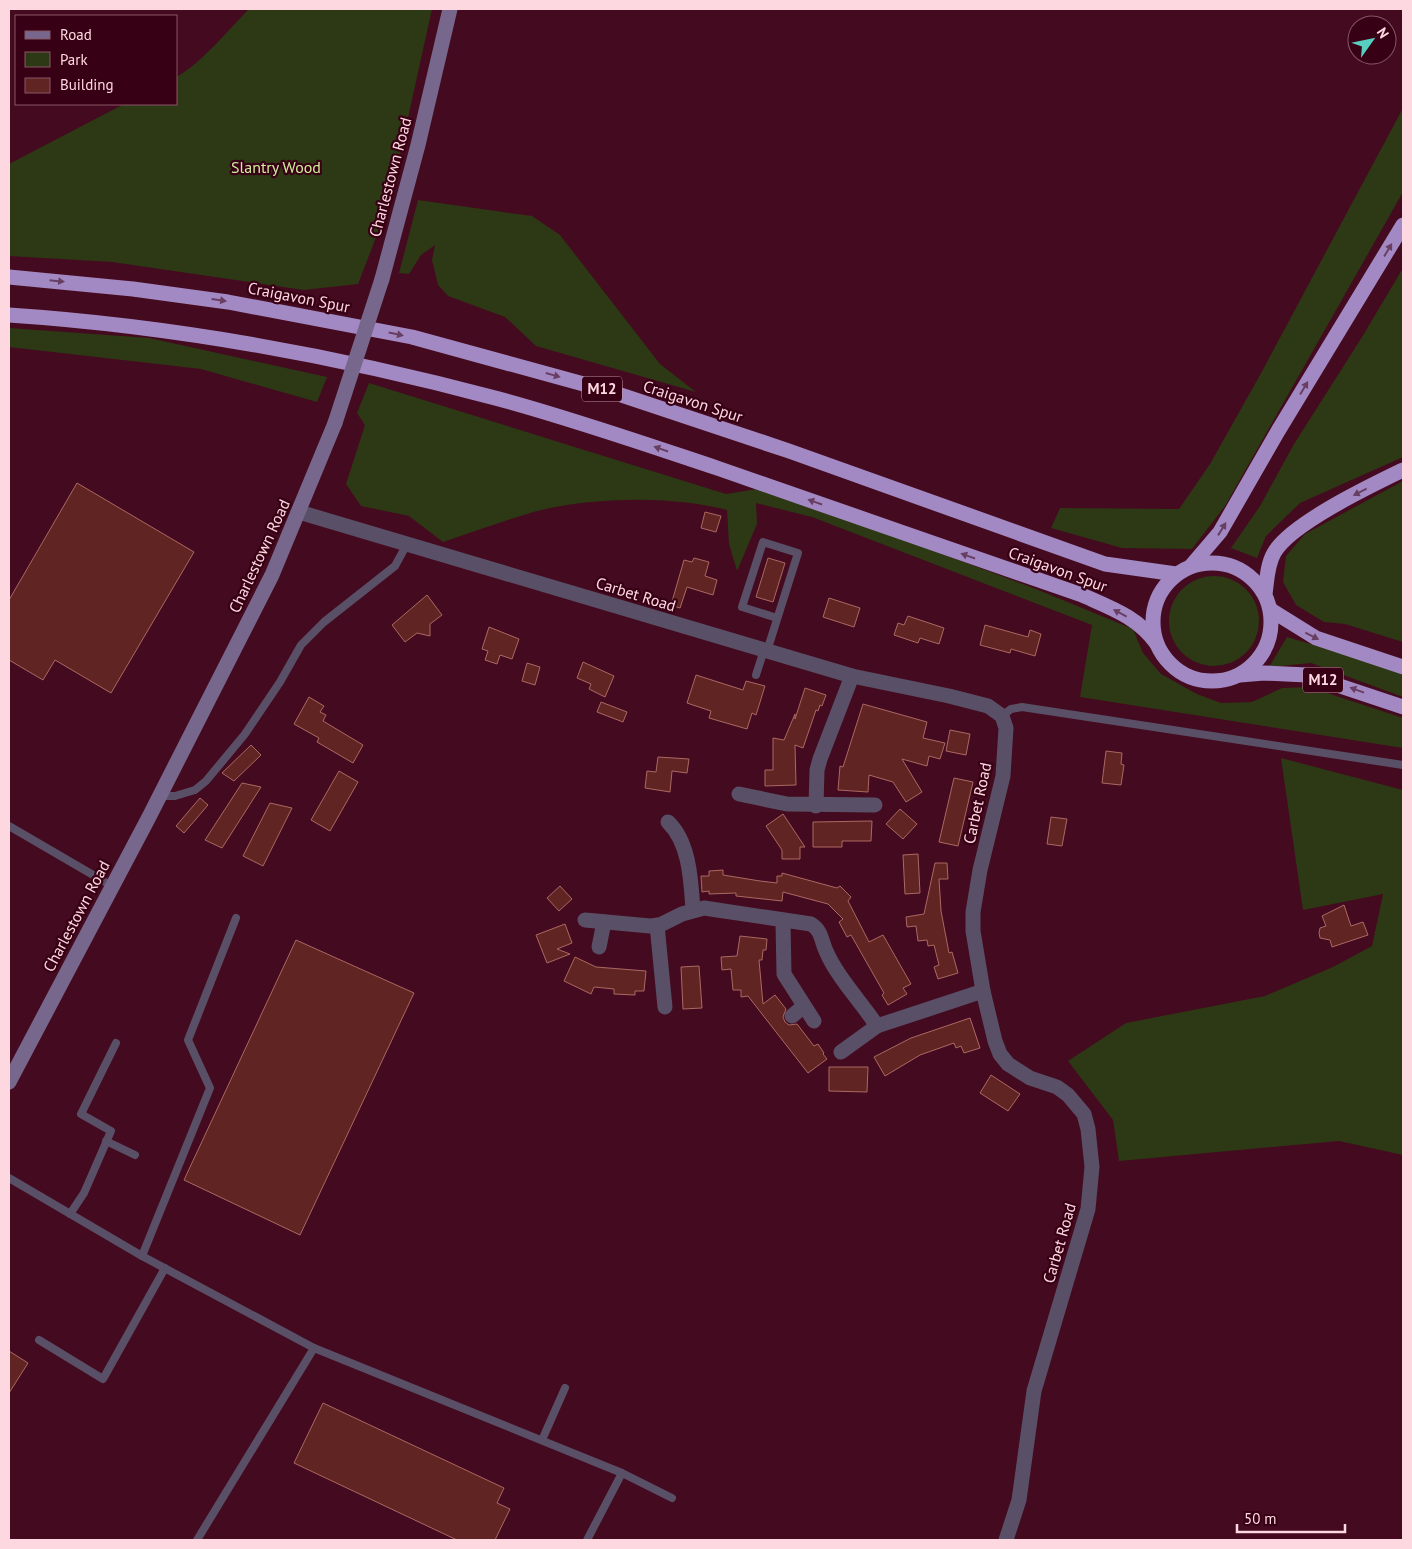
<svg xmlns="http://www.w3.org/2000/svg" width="1412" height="1549" font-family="'PT Sans',sans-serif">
  <rect width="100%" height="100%" fill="#440a1f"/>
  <g fill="#2d3815">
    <path d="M249,9h183l-43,195 -31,80 -54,6 -192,-28 -103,-6v-92l115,-60h52v-27c26,-14 52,-47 73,-68z"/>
    <polygon points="1403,108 1403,192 1225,506 1192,549 1122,548 1051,528 1060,508 1179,509 1210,464 1260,375"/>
    <polygon points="418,200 532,216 560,235 660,364 696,392 536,346 505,317 448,296 438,285 432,260 435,245 421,255 409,274 399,273"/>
    <polygon points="1403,268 1403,457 1300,503 1266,536 1257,558 1231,548 1260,506 1294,444 1362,337"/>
    <polygon points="9,328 149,338 327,377 317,402 201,369 9,347"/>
    <path d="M369,383l357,111 31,-5 81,26 198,74 97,40 10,24 18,21 36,20 24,9 31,-1 30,-14 27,-1 94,31v30l-323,-51 12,-72 -280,-108 -56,-14 1,21 -20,47 -8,-27 -2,-34c-57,-15 -140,-13 -197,3 -29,9 -58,19 -87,29l-34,-26 -48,-10 -15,-22 19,-59 -8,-12z"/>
    <polygon points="1403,481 1403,642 1345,624 1324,622 1296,605 1283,582 1286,556 1305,534"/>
    <circle cx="1214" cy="621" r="45"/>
    <polygon points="1287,637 1403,671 1403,697 1311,663 1269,667"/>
    <polygon points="1281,758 1403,790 1403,1155 1339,1141 1119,1161 1113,1120 1068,1061 1126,1023 1265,996 1333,967 1372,946 1383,894 1303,910"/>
  </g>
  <g fill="#602523" stroke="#ab6863">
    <polygon points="77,483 194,552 111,693 55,660 43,680 9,660 9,600"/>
    <polygon points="705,512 721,516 716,532 701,528"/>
    <polygon points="694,558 709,562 705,576 717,580 713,595 687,587 680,608 671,605 684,560 692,562"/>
    <polygon points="768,558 785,563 773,602 756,597"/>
    <polygon points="427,595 442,615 430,624 430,636 417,633 405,642 392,625"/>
    <polygon points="829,598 860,608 854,627 823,617"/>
    <polygon points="908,616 944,628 939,644 920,638 918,643 894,635 898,623 904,625"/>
    <polygon points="985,625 1028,637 1030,630 1041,634 1035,656 1011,649 1010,653 980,645"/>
    <polygon points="489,627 519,639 512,659 500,655 497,664 485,660 488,651 482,649"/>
    <polygon points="583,662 614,676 605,697 589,689 591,684 577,678"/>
    <polygon points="527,663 540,667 535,685 522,681"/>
    <polygon points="696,675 743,690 746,681 765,686 756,715 752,713 747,729 709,718 711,711 687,703"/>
    <polygon points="805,688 826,695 822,706 820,705 818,711 816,710 803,748 795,745 796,785 765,786 765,770 773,770 773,738 784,740 795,714 795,719"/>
    <polygon points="309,697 324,706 320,712 326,715 323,721 363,745 353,763 317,742 319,738 294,724"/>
    <polygon points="601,702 627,712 623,722 597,712"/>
    <polygon points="863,704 927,722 923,738 945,743 940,759 929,756 927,766 902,759 922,792 906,802 893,782 869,775 868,792 838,790 840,766 843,767"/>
    <polygon points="950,730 970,734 966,755 946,751"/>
    <polygon points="251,745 261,755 234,781 222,773"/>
    <polygon points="1106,751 1122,753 1121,764 1124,765 1121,785 1102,783"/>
    <polygon points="658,757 689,759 687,773 672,771 670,792 645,788 647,771 656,772"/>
    <polygon points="339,771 358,782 330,831 311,820"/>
    <polygon points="954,778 973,782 958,846 939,842"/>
    <polygon points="242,783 261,787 222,848 205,840"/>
    <polygon points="200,798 208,805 184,833 176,826"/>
    <polygon points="270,803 292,808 263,866 243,856"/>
    <polygon points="900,809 917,824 903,839 886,824"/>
    <polygon points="783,814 805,847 800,847 800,859 782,859 782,850 766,826"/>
    <polygon points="1051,817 1067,819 1062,846 1047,844"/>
    <polygon points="872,821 871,841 842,841 842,847 813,847 813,822"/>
    <polygon points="918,854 920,893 905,894 903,855"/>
    <polygon points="935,863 947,863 948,879 939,879 941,911 949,953 952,952 958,973 938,979 934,967 939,965 934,945 928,946 927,940 918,941 916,926 907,927 906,917 924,914"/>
    <polygon points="723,870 723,875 760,881 777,883 777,876 782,876 782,873 837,888 840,886 851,897 848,901 869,942 883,935 911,984 903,988 907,994 888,1005 882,995 884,993 851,935 847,937 839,922 843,919 828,904 783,892 782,901 736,896 736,893 709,894 709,891 702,892 701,876 709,876 709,871"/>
    <polygon points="560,886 572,899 559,911 547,898"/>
    <polygon points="1344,905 1351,926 1363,922 1368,935 1332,947 1330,940 1320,938 1319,933 1320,928 1326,926 1322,916"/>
    <polygon points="565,924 572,943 557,949 570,954 547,963 536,935"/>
    <polygon points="740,936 767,939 766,950 763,950 762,960 759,960 763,1004 775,995 786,1009 783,1017 785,1022 789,1025 797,1024 814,1046 818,1044 824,1053 823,1054 827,1059 808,1073 748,996 741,997 741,990 733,990 731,969 722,970 721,957 737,956"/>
    <polygon points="296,940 414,993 300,1235 184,1180"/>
    <polygon points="575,957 596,967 646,971 644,991 635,991 635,995 614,994 614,989 594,987 591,994 564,981"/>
    <polygon points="699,966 702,1008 683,1009 681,967"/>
    <polygon points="970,1018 980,1048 964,1053 961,1046 956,1048 954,1043 920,1055 885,1076 874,1057 911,1038"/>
    <polygon points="829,1067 868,1067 867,1092 829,1091"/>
    <polygon points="991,1075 1020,1094 1008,1111 980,1093"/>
    <polygon points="9,1351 28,1363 9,1393"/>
    <polygon points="323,1403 504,1488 497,1503 510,1509 495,1540 457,1540 294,1463"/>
  </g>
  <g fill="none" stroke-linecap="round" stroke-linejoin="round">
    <g stroke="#594f66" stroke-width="8">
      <polyline points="767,651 798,553 763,542 742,607 777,618"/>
      <polyline points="756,675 764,650"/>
      <polyline points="1002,716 1011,709 1022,707 1403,765"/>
      <polyline points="160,796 175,796 195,790 206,781 245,734 280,682 301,645 324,622 395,566 407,544"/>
      <polyline points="9,826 112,886"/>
      <polyline points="106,1141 135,1155"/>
      <polyline points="9,1178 142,1256 314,1348 622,1473 672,1498"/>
      <polyline points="70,1214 84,1193 111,1131 81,1114 116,1043"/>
      <polyline points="142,1256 210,1088 188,1040 236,918"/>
      <polyline points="39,1340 103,1379 165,1268"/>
      <polyline points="542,1440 565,1388"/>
      <polyline points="197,1540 314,1348"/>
      <polyline points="587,1540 622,1473"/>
    </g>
    <g stroke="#594f66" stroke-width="15">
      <polyline points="299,512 852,676 949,696 988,706 1002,716 1006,728 1003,776 980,870 973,912 973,931 983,991 995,1041 1000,1054 1008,1064 1030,1078 1057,1087 1068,1095 1084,1114 1088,1129 1092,1167 1088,1209 1034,1391 1019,1500 1006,1540"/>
      <polyline points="739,794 787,804 875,805"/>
      <polyline points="816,806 817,770 820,759 852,676"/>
      <path d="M668,822c22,21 23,60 25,88"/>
      <path d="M585,920l65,6 10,-1 22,-11 22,-6 107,16c11,7 10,16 15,27 11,26 36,52 51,75l106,-35"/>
      <polyline points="783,922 784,974 814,1021"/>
      <polyline points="657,925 665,1007"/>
      <polyline points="599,947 604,922"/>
      <polyline points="792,1016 804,1006"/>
      <polyline points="841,1052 877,1026"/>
    </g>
    <g stroke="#77678c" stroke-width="15">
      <polyline points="382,279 418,145 450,9"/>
      <polyline points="9,1082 149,817 272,575 335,423"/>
    </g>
    <g stroke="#a389c3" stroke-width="15">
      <polyline points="9,277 133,289 228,302 412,337 609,391 789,451 1105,564 1176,574"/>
      <path d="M9,315c165,11 329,41 490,84 74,20 146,45 218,69 122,42 243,85 365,127 29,13 56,22 75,49"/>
      <circle cx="1212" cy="622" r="59"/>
      <polyline points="1191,566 1220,532 1278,431 1403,225"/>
      <path d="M1265,594c2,-13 2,-29 9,-41 16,-29 98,-68 129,-83"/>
      <polyline points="1271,610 1316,638 1403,667"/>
      <polyline points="1240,675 1264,673 1307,675 1403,707"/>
    </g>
    <polyline stroke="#77678c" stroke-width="15" points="335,423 382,279"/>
  </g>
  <defs><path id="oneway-solid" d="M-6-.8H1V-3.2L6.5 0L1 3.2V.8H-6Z" transform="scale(1.25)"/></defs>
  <g fill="#683e63">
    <use href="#oneway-solid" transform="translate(1388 250) rotate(-59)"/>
    <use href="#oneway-solid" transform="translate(57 281) rotate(6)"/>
    <use href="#oneway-solid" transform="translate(219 300) rotate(8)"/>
    <use href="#oneway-solid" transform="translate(396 334) rotate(12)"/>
    <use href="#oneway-solid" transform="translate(553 375) rotate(16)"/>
    <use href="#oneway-solid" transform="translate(1304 388) rotate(-59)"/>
    <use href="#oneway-solid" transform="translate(661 449) rotate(-161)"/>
    <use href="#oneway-solid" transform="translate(1360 492) rotate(153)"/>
    <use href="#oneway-solid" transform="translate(815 502) rotate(-161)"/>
    <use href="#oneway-solid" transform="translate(1222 529) rotate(-58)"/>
    <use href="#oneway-solid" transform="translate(968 556) rotate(-161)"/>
    <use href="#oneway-solid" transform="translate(1120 613) rotate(-152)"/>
    <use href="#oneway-solid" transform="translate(1312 636) rotate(27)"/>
    <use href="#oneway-solid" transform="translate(1357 690) rotate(-160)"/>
  </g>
  <g text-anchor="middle" stroke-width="4.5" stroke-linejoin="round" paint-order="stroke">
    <g fill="#380015" stroke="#c397a3" stroke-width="1">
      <rect x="582" y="376.5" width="40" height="25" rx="4"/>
      <rect x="1303" y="667.5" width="40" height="25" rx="4"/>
    </g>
    <g font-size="15" font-weight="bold" fill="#fed8e0">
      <text x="602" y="394">M12</text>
      <text x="1323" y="685">M12</text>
    </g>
    <g font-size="16" fill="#d0ee9b" stroke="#380015">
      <text x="276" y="173">Slantry Wood</text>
    </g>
    <g font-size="16" fill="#fed8e0" stroke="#380015">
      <text transform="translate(390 177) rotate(-75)" y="6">Charlestown Road</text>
      <text transform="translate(299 297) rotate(11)" y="6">Craigavon Spur</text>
      <text transform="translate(693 401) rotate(18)" y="6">Craigavon Spur</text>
      <text transform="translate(259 556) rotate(-65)" y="6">Charlestown Road</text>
      <text transform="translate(1058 569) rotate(20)" y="6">Craigavon Spur</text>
      <text transform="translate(636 594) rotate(17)" y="6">Carbet Road</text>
      <text transform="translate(977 803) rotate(-78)" y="6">Carbet Road</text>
      <text transform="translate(76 916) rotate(-62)" y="6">Charlestown Road</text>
      <text transform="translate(1059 1243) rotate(-74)" y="6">Carbet Road</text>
    </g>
  </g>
  <rect width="1412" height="1549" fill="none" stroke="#fed8e0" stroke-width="20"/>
  <rect x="15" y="15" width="162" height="90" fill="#380015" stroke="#875666"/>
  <rect x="25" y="31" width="25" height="8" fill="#77678c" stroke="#875666"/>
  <text x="60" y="40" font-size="15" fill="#fed8e0">Road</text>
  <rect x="25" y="52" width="25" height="15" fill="#2d3815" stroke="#875666"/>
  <text x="60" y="65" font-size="15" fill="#fed8e0">Park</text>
  <rect x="25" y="78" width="25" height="15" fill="#602523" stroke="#875666"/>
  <text x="60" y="90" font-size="15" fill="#fed8e0">Building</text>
  <g transform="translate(1372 40) rotate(57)"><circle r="24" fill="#380015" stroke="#875666"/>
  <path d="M0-4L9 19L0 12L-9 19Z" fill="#58cec0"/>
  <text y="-8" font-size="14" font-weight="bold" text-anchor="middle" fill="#fed8e0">N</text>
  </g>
  <path d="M1237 1524v8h108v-8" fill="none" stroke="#fed8e0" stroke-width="2.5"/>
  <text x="1244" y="1524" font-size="15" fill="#fed8e0" stroke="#380015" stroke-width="4" paint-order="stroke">50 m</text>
</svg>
